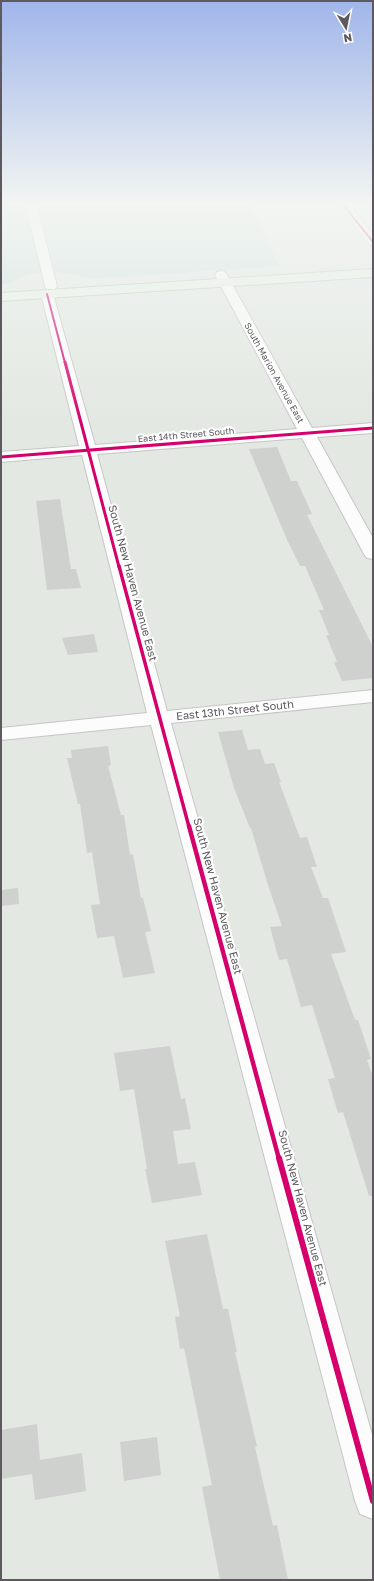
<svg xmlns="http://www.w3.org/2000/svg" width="374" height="1581" font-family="'Golos Text',sans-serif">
  <rect width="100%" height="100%" fill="#e3e8e2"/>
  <path fill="#cfe2e0" d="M1,202h248l30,64 -187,13c-20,-5 -42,-10 -62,-5 -10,3 -18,10 -29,11z"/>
  <g fill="#ced1cd">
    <polygon points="277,447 291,481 297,481 312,514 307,515 373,647 373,678 342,681 334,662 337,662 326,635 329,635 319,610 324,610 305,566 300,566 288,542 249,449"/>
    <polygon points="60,499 71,569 76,569 81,588 47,590 36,501"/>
    <polygon points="94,634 98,652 68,655 62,638"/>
    <polygon points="242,730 248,750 260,749 265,764 274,763 281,782 279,782 300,838 307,837 317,867 311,867 323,898 328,898 346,952 331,954 355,1020 358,1020 371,1059 367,1060 373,1077 373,1196 369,1196 343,1112 338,1113 328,1079 335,1078 312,1005 301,1007 287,959 279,960 270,927 282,926 268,885 251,828 250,828 234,788 218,732"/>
    <polygon points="108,746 111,765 108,766 121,815 124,815 130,855 133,854 141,898 143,898 151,931 145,932 155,973 123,978 114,936 97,938 91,905 100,904 92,852 87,853 80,804 78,804 67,758 72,758 71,750"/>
    <polygon points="18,888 19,904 1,906 1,890"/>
    <polygon points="170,1046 181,1099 185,1098 191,1129 173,1131 178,1164 195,1162 202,1195 152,1203 145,1169 147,1169 134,1089 120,1091 114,1053"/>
    <polygon points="207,1234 223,1309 228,1309 237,1352 235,1352 257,1446 255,1447 273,1526 277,1525 288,1580 220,1580 202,1487 212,1485 184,1348 180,1349 175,1317 180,1316 165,1241"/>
    <polygon points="37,1424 40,1460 82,1453 86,1491 35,1500 32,1474 1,1479 1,1430"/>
    <polygon points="157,1437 161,1475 124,1481 120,1442"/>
  </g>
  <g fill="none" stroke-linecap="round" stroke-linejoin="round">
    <defs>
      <g id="minor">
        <polygon points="25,202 36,202 57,286 55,289 47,289 45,286"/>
        <polygon points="336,202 347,202 373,234 373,246 369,244"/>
        <polygon points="221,271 225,272 227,275 312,428 373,423 373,433 317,437 373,538 373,559 367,558 364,554 302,438 97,454 167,711 373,690 373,702 171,723 373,1438 373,1519 360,1514 355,1501 151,725 1,740 1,728 147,713 82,455 1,462 1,452 79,446 41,294 43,291 51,291 53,294 95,445 297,429 215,275 217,272"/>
      </g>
      <polygon id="major" points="373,269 373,277 1,301 1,293"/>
    </defs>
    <use href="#minor" stroke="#c5c6c5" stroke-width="2"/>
    <use href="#major" stroke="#b8cdb3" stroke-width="2"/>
    <use href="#minor" fill="#fbfcfb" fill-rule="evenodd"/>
    <use href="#major" fill="#e7f0e6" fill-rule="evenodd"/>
    <defs>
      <g id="cycleway-far4">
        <polyline points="341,202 373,242"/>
        <polyline points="47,294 65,363"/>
      </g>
      <g id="cycleway-far3">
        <polyline points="65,362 119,567"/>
        <polyline points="1,457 373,428"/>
      </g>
      <polyline id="cycleway-far2" points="119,566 189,827"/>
      <polyline id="cycleway-far1" points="189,826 279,1159"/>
      <polyline id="cycleway" points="279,1158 373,1501"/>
    </defs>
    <use href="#cycleway-far4" stroke="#fff" stroke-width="3.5"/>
    <use href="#cycleway-far3" stroke="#fff" stroke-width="5"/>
    <use href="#cycleway-far2" stroke="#fff" stroke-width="6"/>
    <use href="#cycleway-far1" stroke="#fff" stroke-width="7"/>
    <use href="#cycleway" stroke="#fff" stroke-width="8"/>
    <use href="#cycleway-far4" stroke="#d6006c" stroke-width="2"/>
    <use href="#cycleway-far3" stroke="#d6006c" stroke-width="3"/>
    <use href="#cycleway-far2" stroke="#d6006c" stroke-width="3.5"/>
    <use href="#cycleway-far1" stroke="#d6006c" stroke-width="4.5"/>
    <use href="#cycleway" stroke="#d6006c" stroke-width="6"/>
  </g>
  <linearGradient id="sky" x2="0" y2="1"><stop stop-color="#a0b6ea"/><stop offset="0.48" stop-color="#f2f5f2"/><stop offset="1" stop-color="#f2f5f2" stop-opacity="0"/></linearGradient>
  <rect width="374" height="424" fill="url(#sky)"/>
  <g text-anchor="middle" stroke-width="4" stroke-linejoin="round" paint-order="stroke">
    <g font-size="9" fill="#5d595f" stroke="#fff">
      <text transform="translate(274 373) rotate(61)" y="3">South Marion Avenue East</text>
      <text transform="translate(186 435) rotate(-5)" y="3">East 14th Street South</text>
    </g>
    <g font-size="11" fill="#5d595f" stroke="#fff">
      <text transform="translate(133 583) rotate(75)" y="4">South New Haven Avenue East</text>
      <text transform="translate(235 710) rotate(-6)" y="4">East 13th Street South</text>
      <text transform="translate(218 896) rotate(75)" y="4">South New Haven Avenue East</text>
      <text transform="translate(303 1208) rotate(75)" y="4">South New Haven Avenue East</text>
    </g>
  </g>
  <rect width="374" height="1581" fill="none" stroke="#5d595f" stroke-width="4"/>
  <g transform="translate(346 28) rotate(170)" stroke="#ffffff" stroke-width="3" paint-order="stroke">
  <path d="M0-3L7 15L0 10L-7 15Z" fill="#5d595f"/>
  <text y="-6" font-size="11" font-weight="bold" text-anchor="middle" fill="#5d595f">N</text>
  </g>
</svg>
